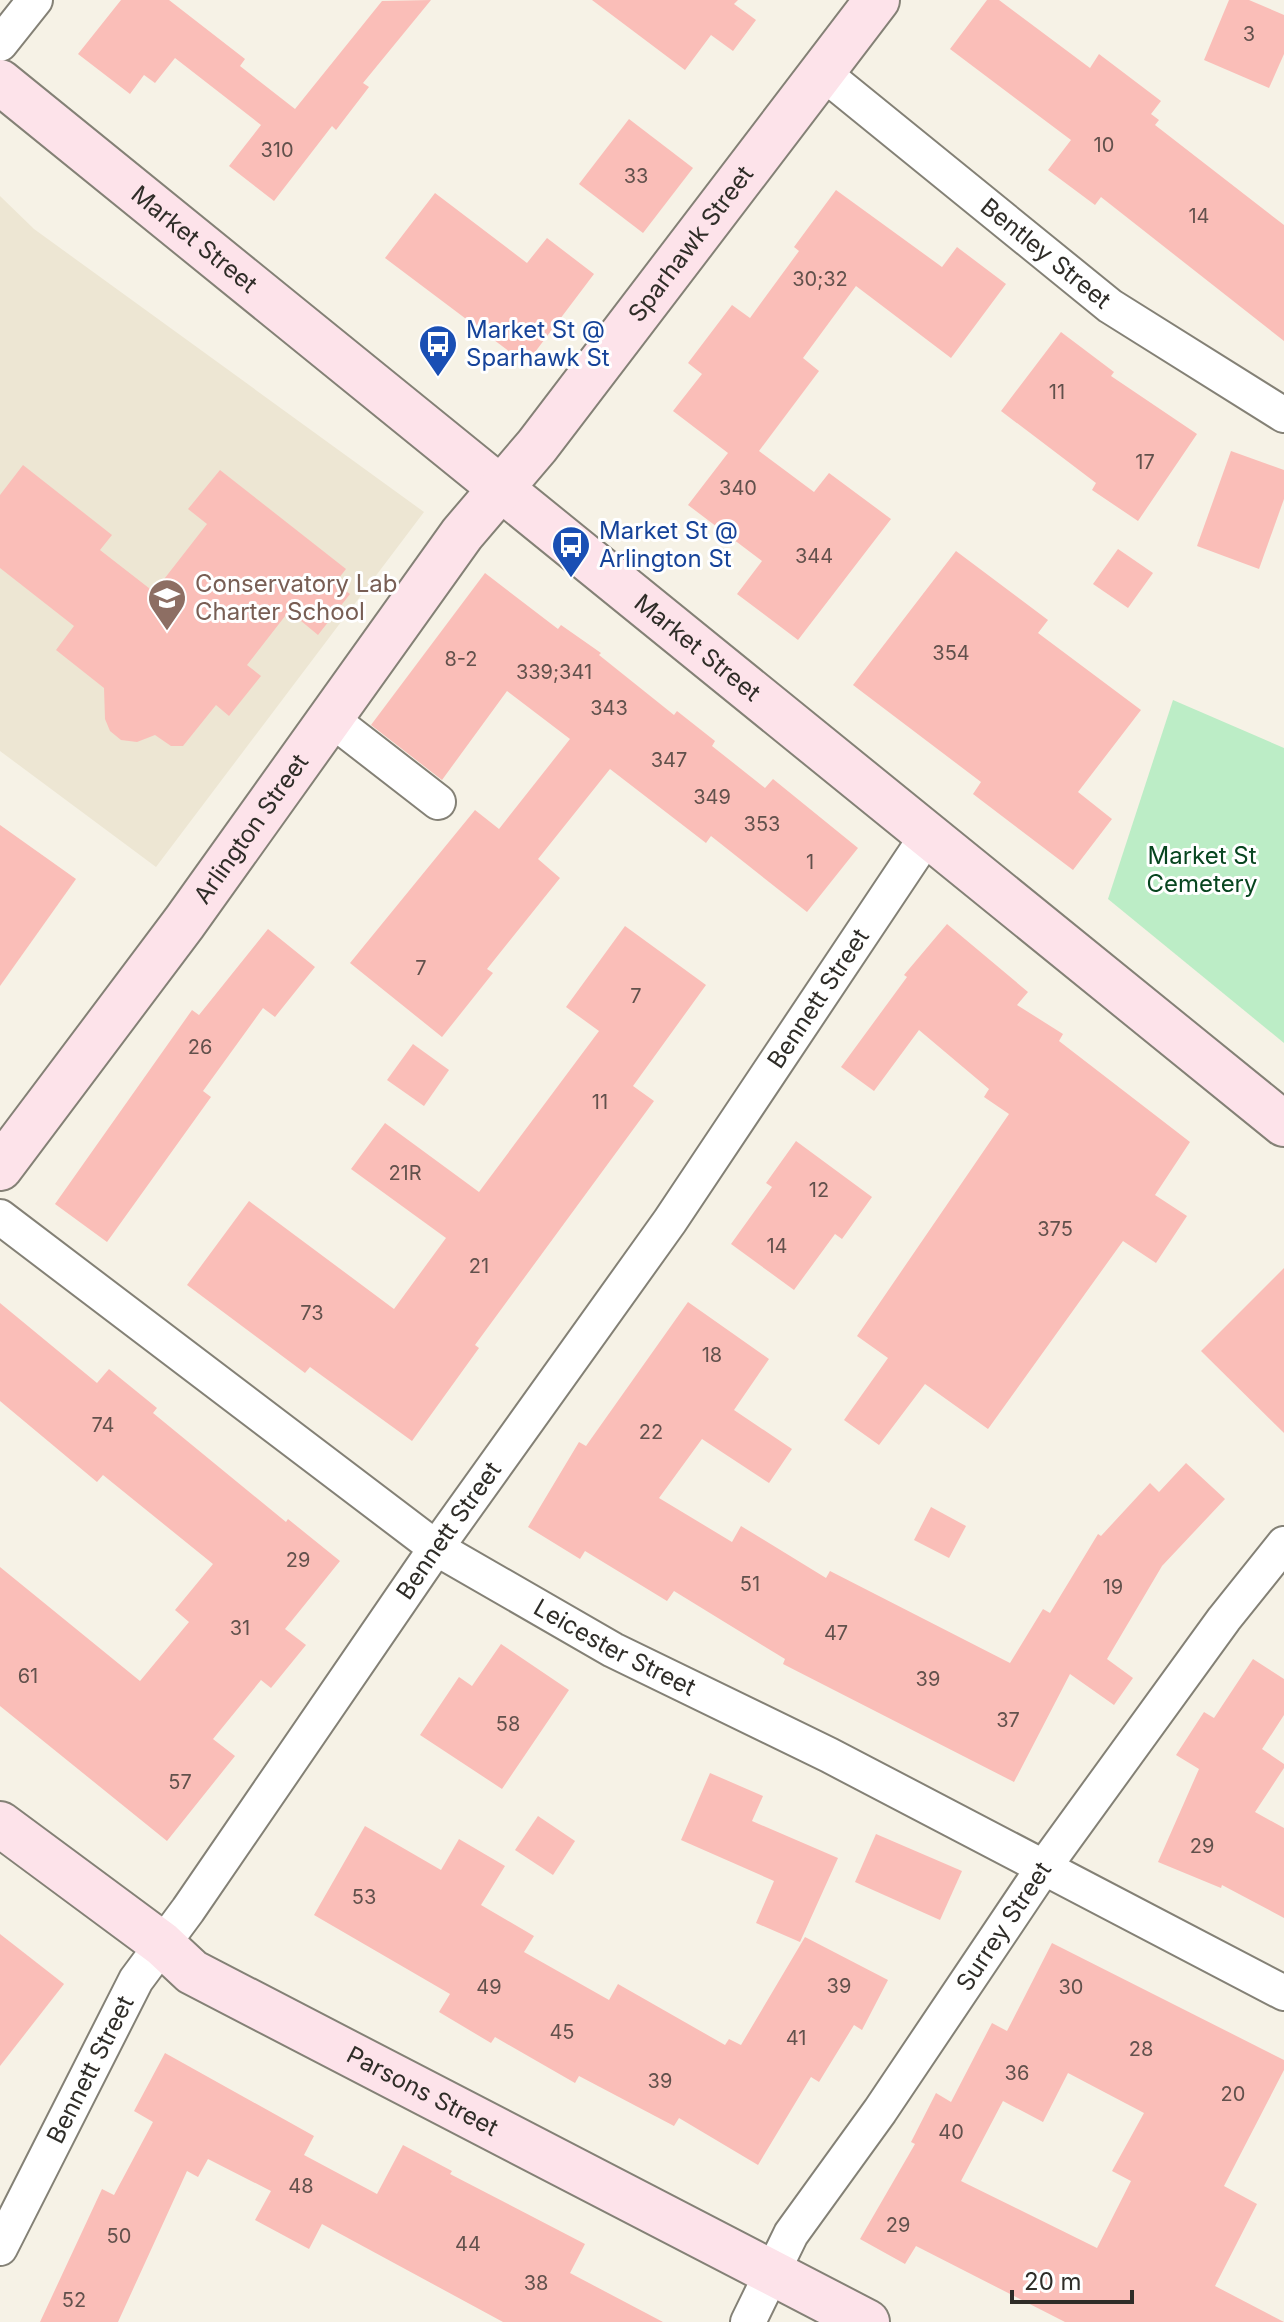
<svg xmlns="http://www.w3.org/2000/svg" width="1284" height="2322" font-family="Inter,sans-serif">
  <rect width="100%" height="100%" fill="#f6f2e6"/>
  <polygon fill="#ede6d3" points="0,196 34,229 424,512 156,867 0,751"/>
  <polygon fill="#bcedc6" points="1173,700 1284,748 1284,1043 1108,899"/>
  <g fill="#fabeb8" fill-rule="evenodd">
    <polygon points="121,0 169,0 245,59 240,66 295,109 382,1 431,0 363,83 369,87 336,130 332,126 274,201 229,166 261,125 175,58 155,83 144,75 130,94 78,54"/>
    <polygon points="592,0 738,0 734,4 756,20 733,51 711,35 685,70"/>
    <polygon points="987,0 999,0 1090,68 1099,54 1161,101 1151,114 1159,120 1155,125 1284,225 1284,341 1101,197 1095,205 1048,170 1071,140 950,49"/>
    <polygon points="1229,0 1249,0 1284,15 1284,54 1269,88 1204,60"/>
    <polygon points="629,119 693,168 643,233 579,184"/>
    <polygon points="836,190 942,267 957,247 1006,284 951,358 856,286 803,358 819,371 759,451 814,492 829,473 891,519 798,640 737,594 762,561 688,505 728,453 673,411 702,374 688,363 732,305 750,318 799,251 794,247"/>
    <polygon points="435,193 527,263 547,238 594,274 526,364 385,258"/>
    <polygon points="1061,332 1114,372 1111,376 1197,434 1138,521 1092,490 1096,483 1001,411"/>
    <polygon points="1231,451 1284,470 1284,499 1259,569 1197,546"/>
    <polygon points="23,465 112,535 100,550 154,592 207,524 188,509 220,470 346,569 335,583 350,594 318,635 289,611 247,665 261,676 229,716 216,705 183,746 171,746 155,735 137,742 121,740 110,731 105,719 104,688 56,650 74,626 0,568 0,495"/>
    <polygon points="1118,549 1153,573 1128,608 1093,584"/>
    <polygon points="956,551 1048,620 1038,633 1141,710 1078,792 1112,819 1073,870 973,794 981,782 853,685"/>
    <polygon points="485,573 558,629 561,625 601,653 599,655 674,715 677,711 715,741 712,746 765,788 773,779 858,848 807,912 711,836 706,843 610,769 538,859 560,878 487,969 493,973 442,1037 350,963 475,810 499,829 570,739 507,691 442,780 371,725"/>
    <polygon points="0,825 76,879 0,986"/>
    <polygon points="947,924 1028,992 1017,1005 1063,1034 1059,1041 1190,1142 1155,1195 1187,1216 1156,1263 1123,1241 988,1429 925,1384 879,1445 844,1420 888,1358 857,1336 1009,1114 984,1097 989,1089 919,1030 874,1091 841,1067 907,977 904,975"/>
    <polygon points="625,926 706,985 633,1086 654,1101 475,1345 479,1348 412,1441 310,1367 305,1373 187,1285 249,1201 394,1309 446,1238 351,1169 385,1123 479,1192 599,1031 566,1007"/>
    <polygon points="268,929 315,967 275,1017 263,1008 203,1091 211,1097 107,1242 55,1204 192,1010 199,1015"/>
    <polygon points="413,1044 449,1070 424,1106 387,1080"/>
    <polygon points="796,1141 872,1197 842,1239 835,1234 794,1290 731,1244 772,1187 766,1183"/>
    <polygon points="1284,1268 1284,1433 1201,1351"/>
    <polygon points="688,1302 769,1359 734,1410 792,1449 769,1483 702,1439 659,1498 732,1542 741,1526 826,1578 830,1571 1010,1663 1043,1609 1050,1613 1098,1534 1101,1536 1150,1483 1159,1492 1186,1463 1225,1499 1162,1566 1107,1659 1133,1678 1114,1705 1070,1674 1014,1782 783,1664 785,1659 674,1591 667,1601 585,1551 580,1559 528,1527 579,1442 586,1446"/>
    <polygon points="0,1303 97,1383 109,1369 157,1408 153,1413 286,1522 288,1519 340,1561 285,1629 306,1645 271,1688 261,1680 213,1739 235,1756 167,1841 0,1706 0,1567 140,1681 189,1622 175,1610 213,1564 103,1475 97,1482 0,1401"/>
    <polygon points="931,1507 966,1526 949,1558 914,1540"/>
    <polygon points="501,1644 569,1690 502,1789 420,1735 459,1677 472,1686"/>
    <polygon points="1253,1659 1284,1679 1284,1715 1262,1749 1284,1764 1284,1768 1255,1812 1284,1828 1284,1918 1222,1885 1221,1888 1158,1862 1199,1769 1176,1755 1204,1712 1214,1718"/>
    <polygon points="710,1773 763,1796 752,1821 838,1858 800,1942 756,1923 774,1881 681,1840"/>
    <polygon points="538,1816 575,1841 553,1875 515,1850"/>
    <polygon points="365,1826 441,1870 459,1839 505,1866 481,1905 534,1936 524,1952 609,2000 618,1984 725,2045 729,2039 741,2045 805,1937 888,1980 862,2030 854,2025 819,2082 811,2077 758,2165 679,2118 674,2126 579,2076 575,2083 495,2037 491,2043 439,2012 450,1994 314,1915"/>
    <polygon points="876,1834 962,1871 940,1920 855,1882"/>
    <polygon points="0,1934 64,1984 0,2066"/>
    <path d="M1052,1943l232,117v10l-60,116 33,18 -42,82 69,36h-219l-149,-76 -11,18 -45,-25 55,-95 -4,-2 25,-49 15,9 41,-79 15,8zM1068,2073l76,40 -32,58 19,10 -34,67 -136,-67 42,-80 40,21z"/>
    <polygon points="165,2053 314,2136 304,2155 377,2194 403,2145 452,2171 450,2174 585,2244 570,2273 663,2322 503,2322 322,2224 309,2249 255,2220 271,2191 208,2159 198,2177 187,2171 118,2322 40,2322 102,2189 114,2195 153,2122 134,2111"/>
  </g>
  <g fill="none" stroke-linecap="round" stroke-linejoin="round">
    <defs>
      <g id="street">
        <polyline points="0,44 35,0"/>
        <path id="s1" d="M822,72l288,234 174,109"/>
        <polyline points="331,719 438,802"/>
        <path id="s2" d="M0,1217l436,331 177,102 216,105 455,238"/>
        <path id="s3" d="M0,2248l136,-268 52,-70 248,-362 234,-327 259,-388"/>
        <path id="s4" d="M748,2322l43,-88 89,-123 164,-244 180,-248 60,-75"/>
      </g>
      <g id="secondary">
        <path id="s5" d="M0,82l1284,1042"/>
        <path id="s6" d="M0,1168l184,-245 278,-389 75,-88 340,-446"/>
        <path id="s7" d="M0,1824l162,120 30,28 675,350"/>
      </g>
    </defs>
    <use href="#street" stroke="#848176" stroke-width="38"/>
    <use href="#secondary" stroke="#848176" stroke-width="48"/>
    <use href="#street" stroke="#fff" stroke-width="34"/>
    <use href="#secondary" stroke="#fde3ea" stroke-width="44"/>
  </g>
  <defs>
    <symbol id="bus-pin" viewBox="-11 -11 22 30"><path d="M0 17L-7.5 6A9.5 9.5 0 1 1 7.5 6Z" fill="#1a4fb4" stroke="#fff"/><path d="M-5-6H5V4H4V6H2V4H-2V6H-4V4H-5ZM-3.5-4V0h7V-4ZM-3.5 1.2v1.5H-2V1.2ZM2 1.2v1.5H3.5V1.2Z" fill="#fff"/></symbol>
    <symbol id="school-pin" viewBox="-11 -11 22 30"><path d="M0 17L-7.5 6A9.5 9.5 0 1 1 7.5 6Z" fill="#8d6e63" stroke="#fff"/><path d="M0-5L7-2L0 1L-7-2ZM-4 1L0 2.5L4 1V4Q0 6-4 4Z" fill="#fff"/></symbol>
  </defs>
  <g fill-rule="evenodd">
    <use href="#bus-pin" x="416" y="322" width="44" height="60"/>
    <use href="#bus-pin" x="549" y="523" width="44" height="60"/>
    <use href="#school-pin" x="145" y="576" width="44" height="60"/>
  </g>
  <g text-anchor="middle" stroke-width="6" stroke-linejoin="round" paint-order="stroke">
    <g font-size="20" fill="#62514c">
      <text x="1249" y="41">3</text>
      <text x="1104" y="152">10</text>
      <text x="277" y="157">310</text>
      <text x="636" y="183">33</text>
      <text x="1199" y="223">14</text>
      <text x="820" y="286">30;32</text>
      <text x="1057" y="399">11</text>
      <text x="1145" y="469">17</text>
      <text x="738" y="495">340</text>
      <text x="814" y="563">344</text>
      <text x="951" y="660">354</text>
      <text x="461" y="666">8-2</text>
      <text x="554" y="679">339;341</text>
      <text x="609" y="715">343</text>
      <text x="669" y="767">347</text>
      <text x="712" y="804">349</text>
      <text x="762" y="831">353</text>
      <text x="810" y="869">1</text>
      <text x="421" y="975">7</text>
      <text x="636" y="1003">7</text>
      <text x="200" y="1054">26</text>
      <text x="600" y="1109">11</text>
      <text x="405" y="1180">21R</text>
      <text x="819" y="1197">12</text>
      <text x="1055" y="1236">375</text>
      <text x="777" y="1253">14</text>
      <text x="479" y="1273">21</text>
      <text x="312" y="1320">73</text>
      <text x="712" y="1362">18</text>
      <text x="103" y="1432">74</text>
      <text x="651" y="1439">22</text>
      <text x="298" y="1567">29</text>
      <text x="750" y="1591">51</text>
      <text x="1113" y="1594">19</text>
      <text x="240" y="1635">31</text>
      <text x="836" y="1640">47</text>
      <text x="28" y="1683">61</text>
      <text x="928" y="1686">39</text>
      <text x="1008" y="1727">37</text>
      <text x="508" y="1731">58</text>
      <text x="180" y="1789">57</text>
      <text x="1202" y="1853">29</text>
      <text x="364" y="1904">53</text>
      <text x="839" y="1993">39</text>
      <text x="489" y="1994">49</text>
      <text x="1071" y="1994">30</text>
      <text x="562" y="2039">45</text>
      <text x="796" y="2045">41</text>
      <text x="1141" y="2056">28</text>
      <text x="1017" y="2080">36</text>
      <text x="660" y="2088">39</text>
      <text x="1233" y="2101">20</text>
      <text x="951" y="2139">40</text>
      <text x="301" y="2193">48</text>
      <text x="898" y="2232">29</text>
      <text x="119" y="2243">50</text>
      <text x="468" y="2251">44</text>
      <text x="536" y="2290">38</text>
      <text x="74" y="2307">52</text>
    </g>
    <g font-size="24" fill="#2f2d28" stroke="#fff">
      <text dy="8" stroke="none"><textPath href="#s5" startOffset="250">Market Street</textPath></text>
      <text dy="8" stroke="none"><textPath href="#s6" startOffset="1154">Sparhawk Street</textPath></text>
      <text dy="8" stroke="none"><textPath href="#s1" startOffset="288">Bentley Street</textPath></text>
      <text dy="8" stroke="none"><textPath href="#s5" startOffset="898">Market Street</textPath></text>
      <text dy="8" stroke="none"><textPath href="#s6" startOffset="422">Arlington Street</textPath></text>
      <text dy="8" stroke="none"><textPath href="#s3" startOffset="1496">Bennett Street</textPath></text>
      <text dy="8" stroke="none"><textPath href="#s3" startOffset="848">Bennett Street</textPath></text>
      <text dy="8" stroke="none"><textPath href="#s2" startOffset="752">Leicester Street</textPath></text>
      <text dy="8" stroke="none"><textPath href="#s4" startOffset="472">Surrey Street</textPath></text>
      <text dy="8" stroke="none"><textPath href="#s3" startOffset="200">Bennett Street</textPath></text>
      <text dy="8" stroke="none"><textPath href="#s7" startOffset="502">Parsons Street</textPath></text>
    </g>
    <g font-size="24" fill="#164399" stroke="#fff" text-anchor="start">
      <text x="466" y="338">Market St @<tspan x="466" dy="28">Sparhawk St</tspan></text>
      <text x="599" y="539">Market St @<tspan x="599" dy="28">Arlington St</tspan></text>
    </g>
    <g font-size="24" fill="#785e54" stroke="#fff" text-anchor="start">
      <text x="195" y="592">Conservatory Lab<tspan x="195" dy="28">Charter School</tspan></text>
    </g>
    <g font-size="24" fill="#07451f" stroke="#fff">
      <text x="1202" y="864">Market St<tspan x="1202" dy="28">Cemetery</tspan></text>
    </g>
  </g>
  <path d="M1012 2290v12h120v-12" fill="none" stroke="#2f2d28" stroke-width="4"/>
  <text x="1024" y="2290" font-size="24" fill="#2f2d28" stroke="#ffffff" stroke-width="6" paint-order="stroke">20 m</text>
</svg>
